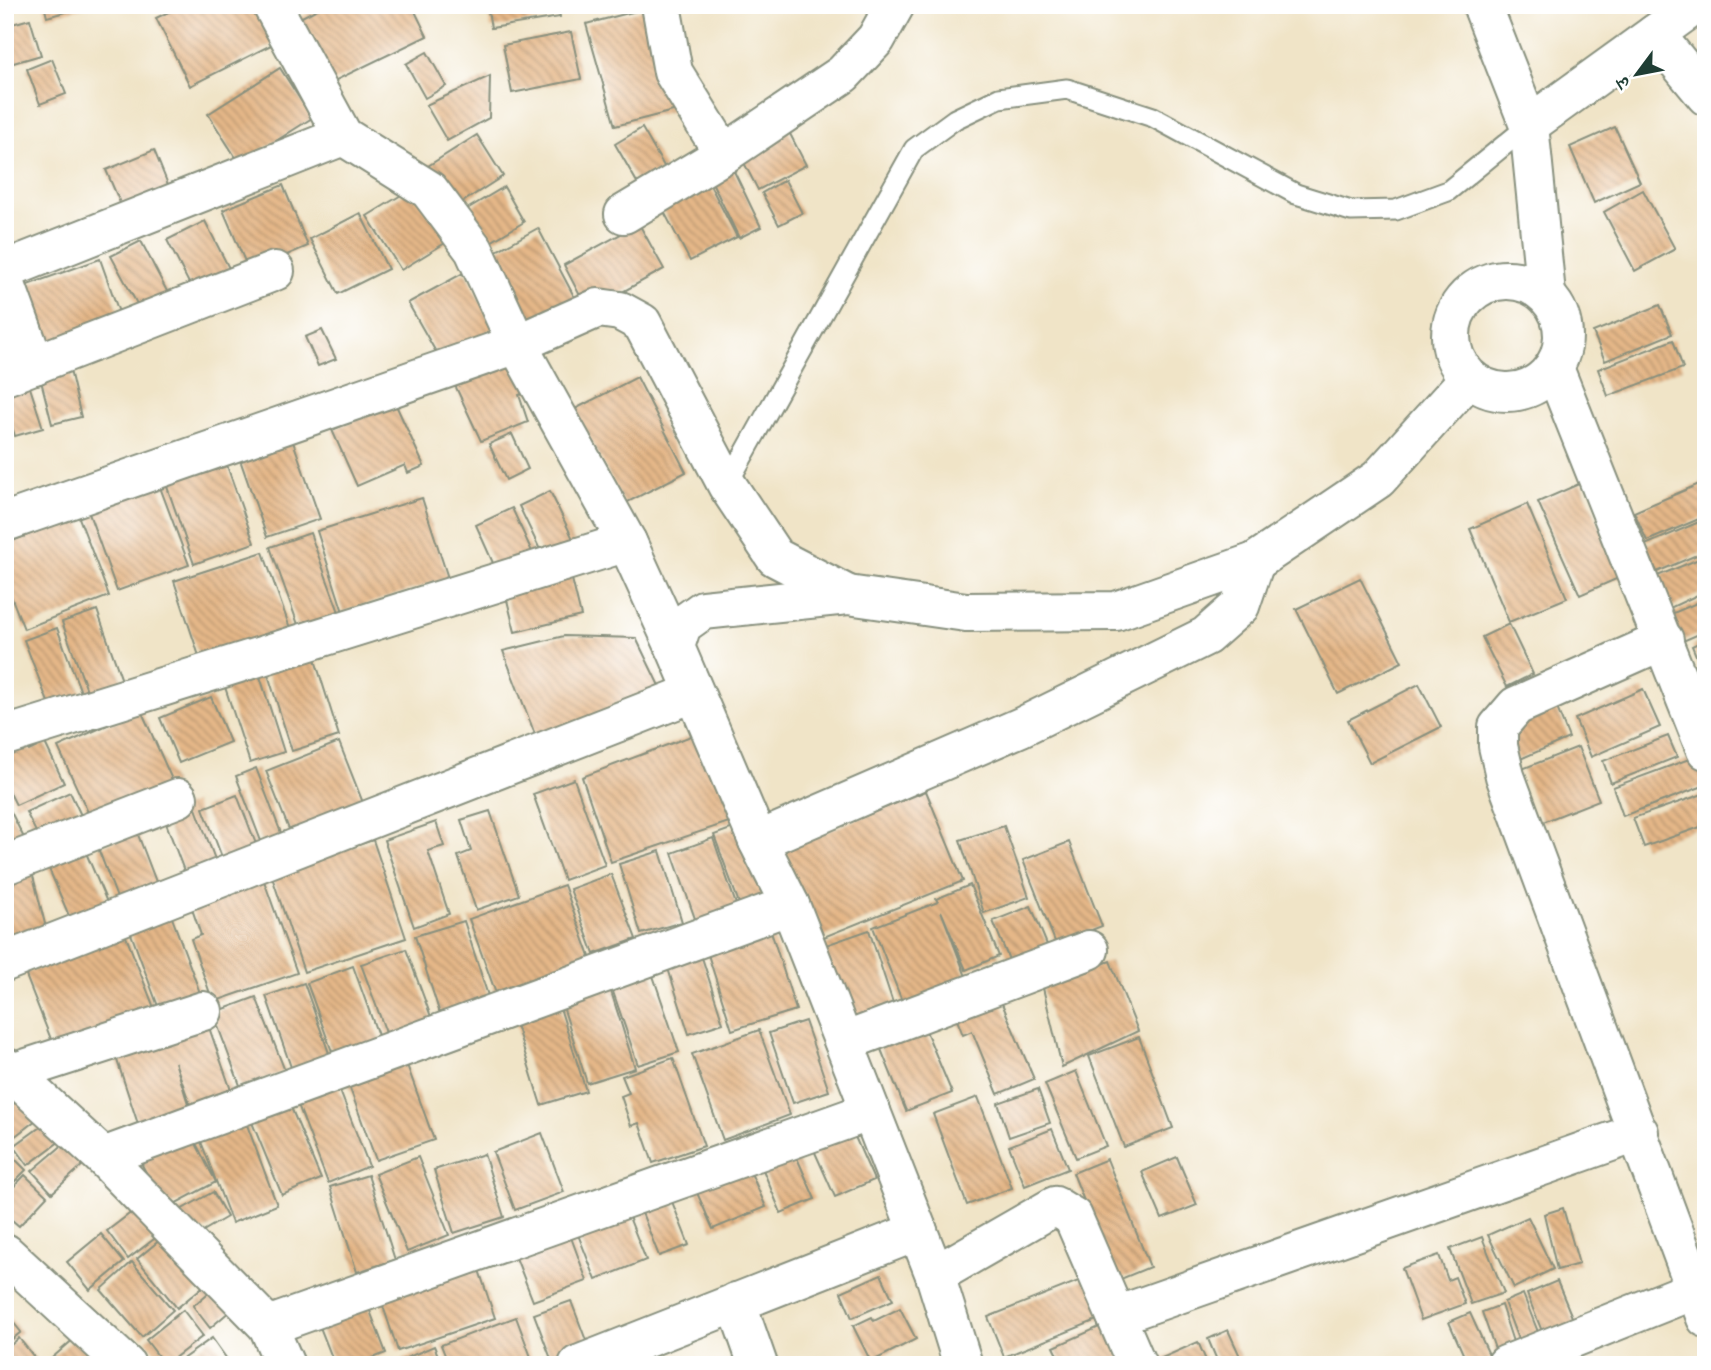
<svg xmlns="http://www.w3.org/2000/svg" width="1711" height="1370" font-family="'Libre Bodoni','Noto Serif Devanagari',serif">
  <defs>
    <pattern id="building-back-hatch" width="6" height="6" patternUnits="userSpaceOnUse" patternTransform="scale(1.75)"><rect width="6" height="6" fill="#e5b788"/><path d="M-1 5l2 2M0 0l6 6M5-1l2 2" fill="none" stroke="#b99670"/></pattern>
  </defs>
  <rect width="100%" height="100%" fill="#fff"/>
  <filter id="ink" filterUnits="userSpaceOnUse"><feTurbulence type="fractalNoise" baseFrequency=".0143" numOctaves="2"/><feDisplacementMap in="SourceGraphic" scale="14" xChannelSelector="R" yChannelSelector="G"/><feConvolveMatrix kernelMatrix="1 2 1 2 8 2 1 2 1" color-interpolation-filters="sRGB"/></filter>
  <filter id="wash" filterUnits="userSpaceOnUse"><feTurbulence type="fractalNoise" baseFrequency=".00686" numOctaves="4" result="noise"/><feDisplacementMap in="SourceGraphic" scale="28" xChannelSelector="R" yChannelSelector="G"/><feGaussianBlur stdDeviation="1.57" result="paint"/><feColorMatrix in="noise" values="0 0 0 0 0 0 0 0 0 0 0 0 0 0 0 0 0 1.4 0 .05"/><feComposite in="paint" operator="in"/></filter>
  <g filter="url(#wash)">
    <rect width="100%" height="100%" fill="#f0e4c7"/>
    <g id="blocks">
      <g fill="url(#building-back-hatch)">
        <polygon points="44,5 87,5 87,6 47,17"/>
        <polygon points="183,5 256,5 275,43 190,86 156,18"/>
        <polygon points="325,5 412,5 427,36 326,85 294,21"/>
        <polygon points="487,5 558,5 560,17 491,28"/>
        <polygon points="648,8 677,110 615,126 586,24"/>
        <polygon points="30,19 41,55 10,64 5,48 5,26"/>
        <polygon points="571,32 581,79 512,93 503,45"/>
        <polygon points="427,52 446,86 425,98 406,64"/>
        <polygon points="52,59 66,94 40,104 27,69"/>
        <polygon points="280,68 312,118 240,164 208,114"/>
        <polygon points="490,76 489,118 447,141 426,105"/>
        <polygon points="1615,127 1640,182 1594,203 1570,147"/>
        <polygon points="642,128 665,168 638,184 615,144"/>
        <polygon points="787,128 806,165 758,190 739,153"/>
        <polygon points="477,135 503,176 447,212 420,171"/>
        <polygon points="154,150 173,197 126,217 106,170"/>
        <polygon points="731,165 761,227 739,238 709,176"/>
        <polygon points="785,180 802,213 779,225 762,193"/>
        <polygon points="708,181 737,237 690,261 661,206"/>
        <polygon points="283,185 308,246 249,271 223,210"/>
        <polygon points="416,186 450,240 401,270 367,216"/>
        <polygon points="504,187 524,222 477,250 457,215"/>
        <polygon points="1643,190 1675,249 1635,271 1604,212"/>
        <polygon points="360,213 388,269 338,294 310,239"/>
        <polygon points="205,221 234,278 196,297 167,240"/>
        <polygon points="639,224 664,269 588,311 564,265"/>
        <polygon points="538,228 577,302 520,332 482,259"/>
        <polygon points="141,241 171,299 142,313 111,256"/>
        <polygon points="100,259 122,321 41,349 19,288"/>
        <polygon points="465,272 494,328 471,343 436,352 408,303"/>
        <polygon points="1660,305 1672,334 1605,361 1593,332"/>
        <polygon points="322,330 336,359 318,366 305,337"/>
        <polygon points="1673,340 1683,368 1608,396 1598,369"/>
        <polygon points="522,358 533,391 519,395 528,422 481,441 453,381"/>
        <polygon points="69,366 81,417 52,424 39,373"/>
        <polygon points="26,375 43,428 15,436 5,405 5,382"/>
        <polygon points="637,377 686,472 624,504 575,409"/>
        <polygon points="395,403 424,466 408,473 405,465 357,486 332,430"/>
        <polygon points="290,433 320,519 267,537 237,451"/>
        <polygon points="512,434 528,469 506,480 489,444"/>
        <polygon points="224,457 254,543 194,564 164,478"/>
        <polygon points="157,479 189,565 117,591 86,505"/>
        <polygon points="1706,481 1706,516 1647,541 1634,512"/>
        <polygon points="1581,483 1623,576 1580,595 1538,502"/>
        <polygon points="550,491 575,543 544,558 519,506"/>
        <polygon points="422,498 448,578 343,612 317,531"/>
        <polygon points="1527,504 1567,598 1509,622 1470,529"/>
        <polygon points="512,508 534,556 497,572 476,525"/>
        <polygon points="78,515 109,596 24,629 5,581 5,544"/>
        <polygon points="1706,519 1706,551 1657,572 1645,545"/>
        <polygon points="310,533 340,615 300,630 270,547"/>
        <polygon points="263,552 291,631 201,662 174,581"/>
        <polygon points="1706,556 1706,591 1670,608 1655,577"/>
        <polygon points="570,571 581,616 515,632 504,588"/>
        <polygon points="1360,578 1402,662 1338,694 1296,609"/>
        <polygon points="1706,599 1706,631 1683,641 1671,614"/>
        <polygon points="97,610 126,692 92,704 62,622"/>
        <polygon points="1509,624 1533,674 1507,687 1482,637"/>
        <polygon points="57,628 85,703 53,715 24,640"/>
        <polygon points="564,636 636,638 662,692 536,737 503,651"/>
        <polygon points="1706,639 1706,671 1703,672 1692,646"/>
        <polygon points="312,650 339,736 292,751 265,665"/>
        <polygon points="257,667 284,752 250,763 222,678"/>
        <polygon points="1419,684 1441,727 1370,763 1348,720"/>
        <polygon points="1643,689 1660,727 1591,757 1575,719"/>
        <polygon points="211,697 230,742 179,763 160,718"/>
        <polygon points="1557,708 1569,738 1518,760 1505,731"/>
        <polygon points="141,710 174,784 92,821 58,747"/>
        <polygon points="707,730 738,819 611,862 582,777"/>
        <polygon points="1668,736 1677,757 1611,783 1603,761"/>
        <polygon points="339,742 367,813 294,842 266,771"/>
        <polygon points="45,743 64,783 16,805 5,783 5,754 25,744 29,751"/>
        <polygon points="1578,747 1599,800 1543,822 1522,769"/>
        <polygon points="1700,755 1706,771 1706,785 1623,816 1613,787"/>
        <polygon points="256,768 286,846 266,854 236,776"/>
        <polygon points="574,779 605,865 564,880 533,794"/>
        <polygon points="926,791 963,881 814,941 777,852"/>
        <polygon points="70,792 86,826 43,846 26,812"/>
        <polygon points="1706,793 1706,825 1644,847 1633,818"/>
        <polygon points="237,795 261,857 227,870 203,808"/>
        <polygon points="194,803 220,873 189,884 163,815"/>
        <polygon points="490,811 519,895 476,910 458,856 471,851 461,820"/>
        <polygon points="11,812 30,850 5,861 5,815"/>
        <polygon points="436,822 444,846 428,851 449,914 414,927 384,840"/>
        <polygon points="747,823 775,903 743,914 714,835"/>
        <polygon points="1004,826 1029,897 984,913 960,840"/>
        <polygon points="137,832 161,895 122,911 98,848"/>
        <polygon points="713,838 740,916 699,930 672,853"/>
        <polygon points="373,840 406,938 304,972 271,874"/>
        <polygon points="81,841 112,914 75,930 44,857"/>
        <polygon points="1069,842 1102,926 1056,944 1023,860"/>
        <polygon points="660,851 682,922 641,934 619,864"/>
        <polygon points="31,868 47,932 5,950 5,876"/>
        <polygon points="611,874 636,939 594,954 570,889"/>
        <polygon points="264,881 297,973 213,1002 191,939 201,935 191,906"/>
        <polygon points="564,885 593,965 498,999 469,919"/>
        <polygon points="970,885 999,956 966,970 941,911 968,982 904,1006 873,927 938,902 936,899"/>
        <polygon points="1031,906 1050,952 1012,967 993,921"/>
        <polygon points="171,915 203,1001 162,1017 130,931"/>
        <polygon points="464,921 490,1002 441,1017 415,936"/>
        <polygon points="768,922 796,1010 732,1030 704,942"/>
        <polygon points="869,930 895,1009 846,1025 820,947"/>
        <polygon points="125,934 158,1018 58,1057 25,973"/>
        <polygon points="698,945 723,1023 689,1034 664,956"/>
        <polygon points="406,949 434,1025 389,1041 361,964"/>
        <polygon points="648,961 679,1052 638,1065 607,974"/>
        <polygon points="1110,961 1138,1031 1062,1067 1043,988"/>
        <polygon points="353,966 380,1041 334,1057 307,983"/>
        <polygon points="304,983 330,1056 292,1070 266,996"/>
        <polygon points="609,985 635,1068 587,1083 561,1000"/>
        <polygon points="998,994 1034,1079 998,1094 972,1031 963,1035 954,1012"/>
        <polygon points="256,997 285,1071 241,1088 213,1013"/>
        <polygon points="557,998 586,1091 541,1105 512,1012"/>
        <polygon points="206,1019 232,1093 191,1107 175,1062 189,1107 138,1124 115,1054"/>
        <polygon points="805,1021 829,1091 793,1103 769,1033"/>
        <polygon points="923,1024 952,1093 906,1111 878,1042"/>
        <polygon points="759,1030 790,1115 723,1140 692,1054"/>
        <polygon points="1139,1037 1173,1128 1124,1147 1089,1056"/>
        <polygon points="402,1051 434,1140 376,1160 344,1072"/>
        <polygon points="673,1058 704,1146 653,1163 639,1123 631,1126 621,1096 629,1093 622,1076"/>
        <polygon points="1076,1071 1106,1146 1076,1158 1045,1084"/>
        <polygon points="335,1078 369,1166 328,1183 294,1094"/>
        <polygon points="1038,1089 1050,1123 1009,1137 998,1103"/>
        <polygon points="30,1092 45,1113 5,1144 5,1110"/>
        <polygon points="285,1093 321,1179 282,1195 246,1108"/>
        <polygon points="978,1097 1012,1188 967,1205 933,1114"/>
        <polygon points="241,1109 277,1205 232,1223 195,1126"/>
        <polygon points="50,1120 64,1138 28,1165 14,1146"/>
        <polygon points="1052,1129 1068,1169 1025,1186 1009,1146"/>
        <polygon points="852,1130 874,1180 835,1197 813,1148"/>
        <polygon points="190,1132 216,1182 165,1209 139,1159"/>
        <polygon points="542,1133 564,1192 515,1210 493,1152"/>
        <polygon points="65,1143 84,1164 52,1193 32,1171"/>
        <polygon points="794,1151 815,1199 781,1213 761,1165"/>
        <polygon points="484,1154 504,1217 454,1233 434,1170"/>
        <polygon points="12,1156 26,1170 5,1191 5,1162"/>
        <polygon points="418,1157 449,1235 407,1252 375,1174"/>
        <polygon points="1177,1157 1197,1205 1162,1219 1142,1172"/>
        <polygon points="1107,1159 1150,1267 1116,1281 1073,1173"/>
        <polygon points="747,1164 766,1207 713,1229 694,1186"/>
        <polygon points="25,1175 47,1196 19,1226 5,1214 5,1196"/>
        <polygon points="368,1175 395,1260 357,1272 330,1187"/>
        <polygon points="213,1192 227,1217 191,1238 177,1212"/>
        <polygon points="669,1194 689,1245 659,1256 639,1205"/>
        <polygon points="145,1202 167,1229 128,1259 107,1231"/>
        <polygon points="625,1207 646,1260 596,1280 575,1227"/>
        <polygon points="1563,1208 1579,1264 1557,1270 1544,1214"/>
        <polygon points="1528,1217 1553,1269 1514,1288 1488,1235"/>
        <polygon points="568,1229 587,1281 533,1301 513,1250"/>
        <polygon points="172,1230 212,1279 177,1308 137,1259"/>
        <polygon points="101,1234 124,1262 90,1290 67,1262"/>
        <polygon points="1482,1237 1504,1293 1471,1304 1450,1249"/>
        <polygon points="1439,1255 1448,1280 1455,1277 1465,1304 1421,1320 1402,1268"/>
        <polygon points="132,1262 173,1310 142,1337 101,1290"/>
        <polygon points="477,1264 495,1318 398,1351 380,1297"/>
        <polygon points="881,1274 893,1300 852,1318 841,1292"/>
        <polygon points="1091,1276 1107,1316 1004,1357 988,1317"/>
        <polygon points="1557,1281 1577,1329 1546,1341 1527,1294"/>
        <polygon points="219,1284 237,1305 210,1328 193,1306"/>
        <polygon points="1523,1294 1542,1342 1522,1350 1504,1302"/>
        <polygon points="571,1301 590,1351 553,1364 534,1314"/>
        <polygon points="367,1303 386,1353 355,1365 335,1365 318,1322"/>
        <polygon points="1501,1305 1517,1354 1499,1360 1482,1312"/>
        <polygon points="900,1308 916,1339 871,1362 853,1326 872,1317 874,1321"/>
        <polygon points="183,1310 203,1336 165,1365 146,1340"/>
        <polygon points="5,1312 21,1332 5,1345"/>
        <polygon points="1470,1313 1491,1359 1478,1365 1468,1365 1449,1322"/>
        <polygon points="516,1317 534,1365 449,1365 441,1345"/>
        <polygon points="1106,1324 1122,1356 1104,1365 1063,1365 1054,1347"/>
        <polygon points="84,1330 113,1365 44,1365"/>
        <polygon points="1228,1330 1244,1365 1219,1365 1208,1339"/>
        <polygon points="19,1338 37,1361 33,1365 5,1365 5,1350"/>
        <polygon points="212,1338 229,1362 225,1365 174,1365"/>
        <polygon points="1198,1342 1208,1365 1146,1365"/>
        <polygon points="434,1346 442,1365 390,1365"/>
      </g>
    </g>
  </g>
  <g filter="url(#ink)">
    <use href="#blocks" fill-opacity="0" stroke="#88907e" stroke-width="2"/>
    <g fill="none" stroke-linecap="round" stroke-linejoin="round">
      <defs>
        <polyline id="service" points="727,485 914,149 955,119 999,98 1067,89 1153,117 1296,194 1351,211 1396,210 1448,191 1529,125"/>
        <g id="minor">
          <polyline points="272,5 343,136 429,190 474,250 517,344 627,542 675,647"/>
          <polyline points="1482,5 1529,125 1546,294"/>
          <polyline points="1655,34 1706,96"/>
          <polyline points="1529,125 1695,5"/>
          <polyline points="724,154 843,74 876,39 895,5"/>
          <polyline points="624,214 724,154 673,72 661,5"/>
          <polyline points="5,270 343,136"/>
          <circle cx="1507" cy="336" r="56"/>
          <polyline points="5,282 35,365"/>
          <polyline points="1554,368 1706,750"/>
          <polyline points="5,376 275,271"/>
          <polyline points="5,522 517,344 598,308 620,311 642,323 727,485 775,557 848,595"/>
          <polyline points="1664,640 1516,706 1498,727 1498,746 1505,776 1706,1318"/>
          <polyline points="5,736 627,542"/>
          <polyline points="758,841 1021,727 1206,636 1240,606 1255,562"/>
          <polyline points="5,865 178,798"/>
          <polyline points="5,962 693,693"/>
          <polyline points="844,1042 1089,950"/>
          <polyline points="5,1067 103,1157 268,1326 285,1365"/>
          <polyline points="12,1073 203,1011"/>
          <polyline points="103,1157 790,905"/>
          <polyline points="5,1253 126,1365"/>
          <polyline points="935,1275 1055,1206 1073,1217 1137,1365"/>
          <polyline points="736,1302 758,1365"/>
          <polyline points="1116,1316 1639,1132"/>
          <polyline points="268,1326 871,1111"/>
          <polyline points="578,1365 918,1231"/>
          <polyline points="963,1365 935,1275 790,905 758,841 675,647 682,625 703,610 848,595 966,612 1116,611 1255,562 1378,479 1469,378"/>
          <polyline points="1506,1365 1696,1289"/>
        </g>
      </defs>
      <use href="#service" stroke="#88907e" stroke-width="23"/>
      <use href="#minor" stroke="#88907e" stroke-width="42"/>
      <use href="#service" stroke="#fff" stroke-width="19"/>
      <use href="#minor" stroke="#fff" stroke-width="38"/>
    </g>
  </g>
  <rect width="1711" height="1370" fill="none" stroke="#fff" stroke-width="28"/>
  <g transform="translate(1637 74) rotate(238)" stroke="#ffffff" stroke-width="5" paint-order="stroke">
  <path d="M0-5L12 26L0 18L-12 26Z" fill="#1f3d34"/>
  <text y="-10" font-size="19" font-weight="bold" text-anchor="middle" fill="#1f3d34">उ</text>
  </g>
</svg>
